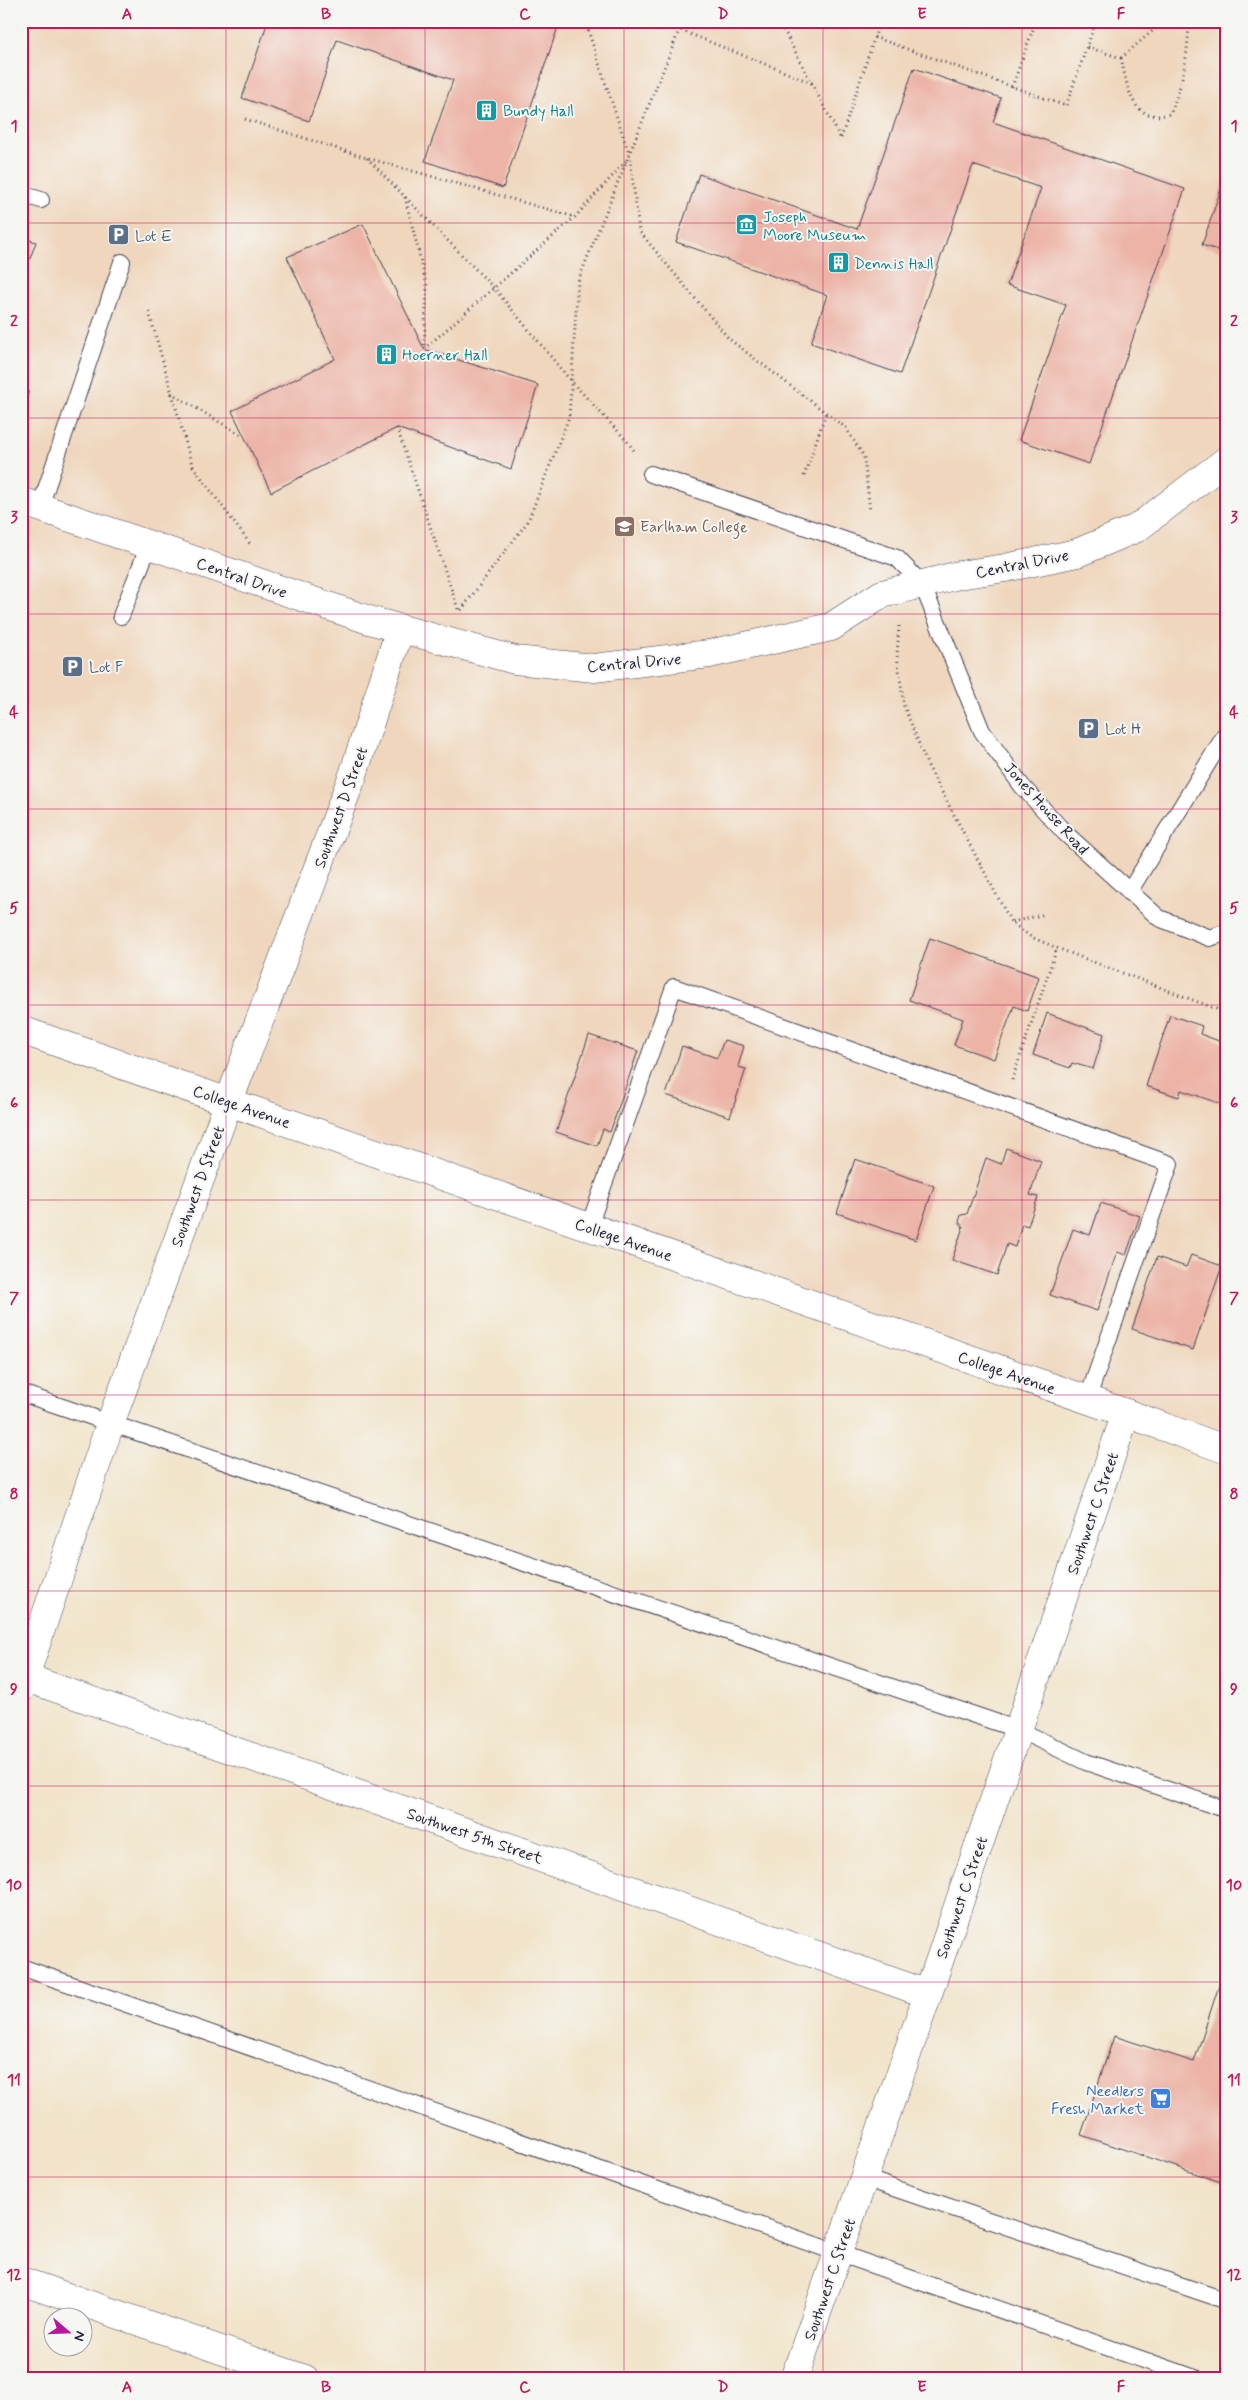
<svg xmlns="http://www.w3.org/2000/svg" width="1248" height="2400" font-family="Mynerve,sans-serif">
  <rect width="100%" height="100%" fill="#f6f6f2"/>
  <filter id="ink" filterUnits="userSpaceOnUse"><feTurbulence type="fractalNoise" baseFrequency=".02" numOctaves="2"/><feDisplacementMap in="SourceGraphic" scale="10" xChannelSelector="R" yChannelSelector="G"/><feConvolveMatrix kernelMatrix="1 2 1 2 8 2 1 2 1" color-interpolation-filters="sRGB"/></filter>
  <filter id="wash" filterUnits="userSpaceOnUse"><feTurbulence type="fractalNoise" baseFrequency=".0096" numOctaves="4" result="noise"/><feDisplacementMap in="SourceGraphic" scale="20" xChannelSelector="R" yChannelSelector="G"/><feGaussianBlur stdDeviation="1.12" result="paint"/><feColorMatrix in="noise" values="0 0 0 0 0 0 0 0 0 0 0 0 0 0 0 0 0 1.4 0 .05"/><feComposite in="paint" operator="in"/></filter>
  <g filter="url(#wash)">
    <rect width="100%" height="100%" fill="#f1e4ca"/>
    <polygon fill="#efd6bc" points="21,21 1227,21 1227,1450 21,1030"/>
    <g id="blocks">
      <g fill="#ecb3a6">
        <polygon points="268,21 560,21 503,188 425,161 453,80 337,40 309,121 242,98"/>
        <polygon points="914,68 1001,98 993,122 1185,189 1089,464 1019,440 1066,305 1007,285 1041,188 973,165 900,374 811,343 827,295 676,242 699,174 857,229"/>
        <polygon points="1226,174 1227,174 1227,253 1202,245"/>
        <polygon points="363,224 424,349 538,385 511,469 397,428 271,492 232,411 335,359 287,257"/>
        <polygon points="21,237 36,242 21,283"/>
        <polygon points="21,388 29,391 22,413 21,413"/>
        <polygon points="930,938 1039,977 1027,1011 1014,1006 994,1059 954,1045 963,1019 909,1000"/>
        <polygon points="1047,1013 1104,1034 1093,1069 1072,1063 1070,1068 1033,1055"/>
        <polygon points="1170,1015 1202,1026 1200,1034 1227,1044 1227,1106 1181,1090 1179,1097 1146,1086"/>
        <polygon points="589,1035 638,1051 610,1132 603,1129 597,1146 556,1132"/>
        <polygon points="724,1040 744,1046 738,1067 746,1069 730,1117 666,1095 682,1046 717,1058"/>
        <polygon points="1006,1148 1041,1161 1030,1195 1038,1197 1028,1226 1022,1224 1015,1247 1007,1244 997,1275 952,1260 963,1227 959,1222 961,1215 967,1214 986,1158 1001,1164"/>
        <polygon points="855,1159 934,1186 916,1240 837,1213"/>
        <polygon points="1101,1203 1140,1216 1126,1255 1117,1252 1097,1311 1050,1295 1073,1229 1090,1235"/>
        <polygon points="1191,1255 1222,1266 1193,1350 1132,1329 1157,1257 1186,1267"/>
        <polygon points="1226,1964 1227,2184 1081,2135 1114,2036 1194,2062"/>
      </g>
    </g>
  </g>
  <g filter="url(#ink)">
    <use href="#blocks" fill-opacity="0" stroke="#413f50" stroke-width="1"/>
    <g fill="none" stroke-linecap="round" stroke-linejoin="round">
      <defs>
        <g id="service">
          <polyline points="21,194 41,200"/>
          <polyline points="651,474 897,558 922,584 982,731 1022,786 1065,833 1159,918 1210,938 1227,932"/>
          <polyline points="40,507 122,262"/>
          <polyline points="121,616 149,545"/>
          <polyline points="1129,892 1227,732"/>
          <polyline points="589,1226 674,987 1170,1164 1087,1400"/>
          <polyline points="21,1393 1019,1730 1086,1762 1227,1810"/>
          <polyline points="21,1967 1198,2379"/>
          <polyline points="864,2178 1227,2301"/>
        </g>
        <g id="minor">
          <polyline points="21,501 369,620 515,660 594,668 709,654 831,627 882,594 959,575 1005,568 1077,553 1137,528 1227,460"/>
          <polyline points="21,1030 1126,1413 1227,1450"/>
          <polyline points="21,1676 928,1994"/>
          <polyline points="21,1689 110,1424 229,1101 353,775 400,629"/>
          <polyline points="21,2281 305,2379"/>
          <polyline points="794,2379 928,1994 1126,1413"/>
        </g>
      </defs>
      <use href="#service" stroke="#413f50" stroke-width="18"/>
      <use href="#minor" stroke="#413f50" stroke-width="29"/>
      <g stroke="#413f50" stroke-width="3" stroke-dasharray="1 4" stroke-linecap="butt">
        <polyline points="585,21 630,157 639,231 729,339 846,428 864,457 870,512"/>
        <polyline points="658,21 812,83"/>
        <polyline points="779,21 841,139"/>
        <polyline points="874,37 1066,106 1096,21"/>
        <polyline points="1087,47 1121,58"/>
        <path d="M1121,58c7,30 10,66 49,56 13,-29 18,-61 19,-93"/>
        <polyline points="1121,58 1164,21"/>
        <polyline points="1012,87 1036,21"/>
        <polyline points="245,119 367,158 575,217"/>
        <polyline points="841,138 880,21"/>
        <polyline points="367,158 494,288 571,381 627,441 636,453"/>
        <polyline points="405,197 427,286 424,348"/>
        <polyline points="149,312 192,465 250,544"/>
        <polyline points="424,349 575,217 628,159"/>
        <polyline points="171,393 243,436"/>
        <polyline points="397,428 458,609"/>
        <polyline points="804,476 826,413"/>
        <polyline points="461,610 528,521 569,417 578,281 683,21"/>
        <polyline points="899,626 897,655 904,706 927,764 1011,922 1031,937 1057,948 1227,1013"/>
        <polyline points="1012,922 1046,914"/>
        <polyline points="1012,1080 1057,948"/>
      </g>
      <use href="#service" stroke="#fff" stroke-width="16"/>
      <use href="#minor" stroke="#fff" stroke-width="28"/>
    </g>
  </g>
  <path fill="none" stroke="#c2185b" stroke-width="1" stroke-opacity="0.55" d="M226,21v2358M425,21v2358M624,21v2358M823,21v2358M1022,21v2358M21,223h1206M21,418h1206M21,614h1206M21,809h1206M21,1005h1206M21,1200h1206M21,1395h1206M21,1591h1206M21,1786h1206M21,1982h1206M21,2177h1206"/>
  <defs>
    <symbol id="building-square" viewBox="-11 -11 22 22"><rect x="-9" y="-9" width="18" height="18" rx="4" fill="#0f9aa8" stroke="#f6f6f2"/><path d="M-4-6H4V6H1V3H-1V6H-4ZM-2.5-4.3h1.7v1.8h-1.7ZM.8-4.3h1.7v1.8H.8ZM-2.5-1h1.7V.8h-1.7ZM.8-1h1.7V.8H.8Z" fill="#fff"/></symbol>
    <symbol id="museum-square" viewBox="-11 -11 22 22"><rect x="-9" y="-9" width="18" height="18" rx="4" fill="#0f9aa8" stroke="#f6f6f2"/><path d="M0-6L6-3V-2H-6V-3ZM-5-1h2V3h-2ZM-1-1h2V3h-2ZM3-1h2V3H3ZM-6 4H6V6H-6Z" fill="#fff"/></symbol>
    <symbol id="parking-square" viewBox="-11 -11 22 22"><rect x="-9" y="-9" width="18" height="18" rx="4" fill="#5c6f8a" stroke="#f6f6f2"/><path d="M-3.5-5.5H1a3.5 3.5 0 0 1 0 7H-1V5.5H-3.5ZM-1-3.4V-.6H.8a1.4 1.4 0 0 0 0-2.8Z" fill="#fff"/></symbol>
    <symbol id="university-square" viewBox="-11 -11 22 22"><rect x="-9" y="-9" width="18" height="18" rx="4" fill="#8d6e63" stroke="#f6f6f2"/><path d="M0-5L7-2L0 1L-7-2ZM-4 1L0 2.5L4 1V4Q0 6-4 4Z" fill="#fff"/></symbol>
    <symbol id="supermarket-square" viewBox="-11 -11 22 22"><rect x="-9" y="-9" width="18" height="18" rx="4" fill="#3f7fe0" stroke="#f6f6f2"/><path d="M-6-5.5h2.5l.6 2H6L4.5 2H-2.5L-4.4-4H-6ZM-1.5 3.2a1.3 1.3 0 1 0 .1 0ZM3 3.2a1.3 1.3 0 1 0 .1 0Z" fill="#fff"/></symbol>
  </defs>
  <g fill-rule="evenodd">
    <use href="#building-square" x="474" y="98" width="25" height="25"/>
    <use href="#museum-square" x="734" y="212" width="25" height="25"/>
    <use href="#parking-square" x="106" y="222" width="25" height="25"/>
    <use href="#building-square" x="826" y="250" width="25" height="25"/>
    <use href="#building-square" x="374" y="342" width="25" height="25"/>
    <use href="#university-square" x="612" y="514" width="25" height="25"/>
    <use href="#parking-square" x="60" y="654" width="25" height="25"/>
    <use href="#parking-square" x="1076" y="716" width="25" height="25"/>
    <use href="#supermarket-square" x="1148" y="2086" width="25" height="25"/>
  </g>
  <g text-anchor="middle" stroke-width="4" stroke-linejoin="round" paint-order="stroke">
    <g font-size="16" fill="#0d838f" stroke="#f6f6f2" text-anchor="start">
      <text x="503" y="116">Bundy Hall</text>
      <text x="763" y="222">Joseph<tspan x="763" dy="18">Moore Museum</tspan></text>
      <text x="854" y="269">Dennis Hall</text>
      <text x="402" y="360">Hoerner Hall</text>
    </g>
    <g font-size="16" fill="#4e5e75" stroke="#f6f6f2" text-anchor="start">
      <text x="135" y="241">Lot E</text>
      <text x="89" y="672">Lot F</text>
      <text x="1105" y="734">Lot H</text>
    </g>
    <g font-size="16" fill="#785e54" stroke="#f6f6f2" text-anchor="start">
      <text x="640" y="532">Earlham College</text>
    </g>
    <g font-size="16" fill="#22223b" stroke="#f6f6f2">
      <text transform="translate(1022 563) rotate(-11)" y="6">Central Drive</text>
      <text transform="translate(242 577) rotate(19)" y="6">Central Drive</text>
      <text transform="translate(634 662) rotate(-5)" y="6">Central Drive</text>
      <text transform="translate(340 807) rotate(-70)" y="6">Southwest D Street</text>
      <text transform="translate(1047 808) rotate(48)" y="6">Jones House Road</text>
      <text transform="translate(242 1106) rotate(19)" y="6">College Avenue</text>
      <text transform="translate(197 1186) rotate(-70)" y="6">Southwest D Street</text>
      <text transform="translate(624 1239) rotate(19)" y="6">College Avenue</text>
      <text transform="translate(1007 1372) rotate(19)" y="6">College Avenue</text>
      <text transform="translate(1092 1513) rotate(-71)" y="6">Southwest C Street</text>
      <text transform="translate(475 1835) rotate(19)" y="6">Southwest 5th Street</text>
      <text transform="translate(961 1897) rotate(-71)" y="6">Southwest C Street</text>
      <text transform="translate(829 2279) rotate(-71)" y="6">Southwest C Street</text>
    </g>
    <g font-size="16" fill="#366cbe" stroke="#f6f6f2" text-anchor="end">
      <text x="1144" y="2096">Needlers<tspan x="1144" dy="18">Fresh Market</tspan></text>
    </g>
  </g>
  <rect width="1248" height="2400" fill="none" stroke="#f6f6f2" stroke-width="55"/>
  <g transform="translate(68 2332) rotate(109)"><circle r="24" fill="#f6f6f2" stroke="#a1a1a9"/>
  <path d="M0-4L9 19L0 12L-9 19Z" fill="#b5179e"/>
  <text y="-8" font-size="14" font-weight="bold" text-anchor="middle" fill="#22223b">N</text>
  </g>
  <rect x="28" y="28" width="1192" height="2344" fill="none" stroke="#c2185b" stroke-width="2"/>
  <g font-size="16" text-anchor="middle" font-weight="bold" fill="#c2185b">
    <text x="127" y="19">A</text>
    <text x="326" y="19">B</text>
    <text x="525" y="19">C</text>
    <text x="723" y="19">D</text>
    <text x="922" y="19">E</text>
    <text x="1121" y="19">F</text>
    <text x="14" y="131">1</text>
    <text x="1234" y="131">1</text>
    <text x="14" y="326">2</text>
    <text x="1234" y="326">2</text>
    <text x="14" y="522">3</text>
    <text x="1234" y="522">3</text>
    <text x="14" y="717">4</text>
    <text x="1234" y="717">4</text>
    <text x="14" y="913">5</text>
    <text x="1234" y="913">5</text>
    <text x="14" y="1108">6</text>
    <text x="1234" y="1108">6</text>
    <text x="14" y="1303">7</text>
    <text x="1234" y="1303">7</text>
    <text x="14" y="1499">8</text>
    <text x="1234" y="1499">8</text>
    <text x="14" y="1694">9</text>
    <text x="1234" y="1694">9</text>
    <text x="14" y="1890">10</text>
    <text x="1234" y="1890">10</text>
    <text x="14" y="2085">11</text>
    <text x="1234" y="2085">11</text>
    <text x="14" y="2280">12</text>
    <text x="1234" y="2280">12</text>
    <text x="127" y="2392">A</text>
    <text x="326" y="2392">B</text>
    <text x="525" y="2392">C</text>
    <text x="723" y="2392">D</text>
    <text x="922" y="2392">E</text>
    <text x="1121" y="2392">F</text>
  </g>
</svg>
